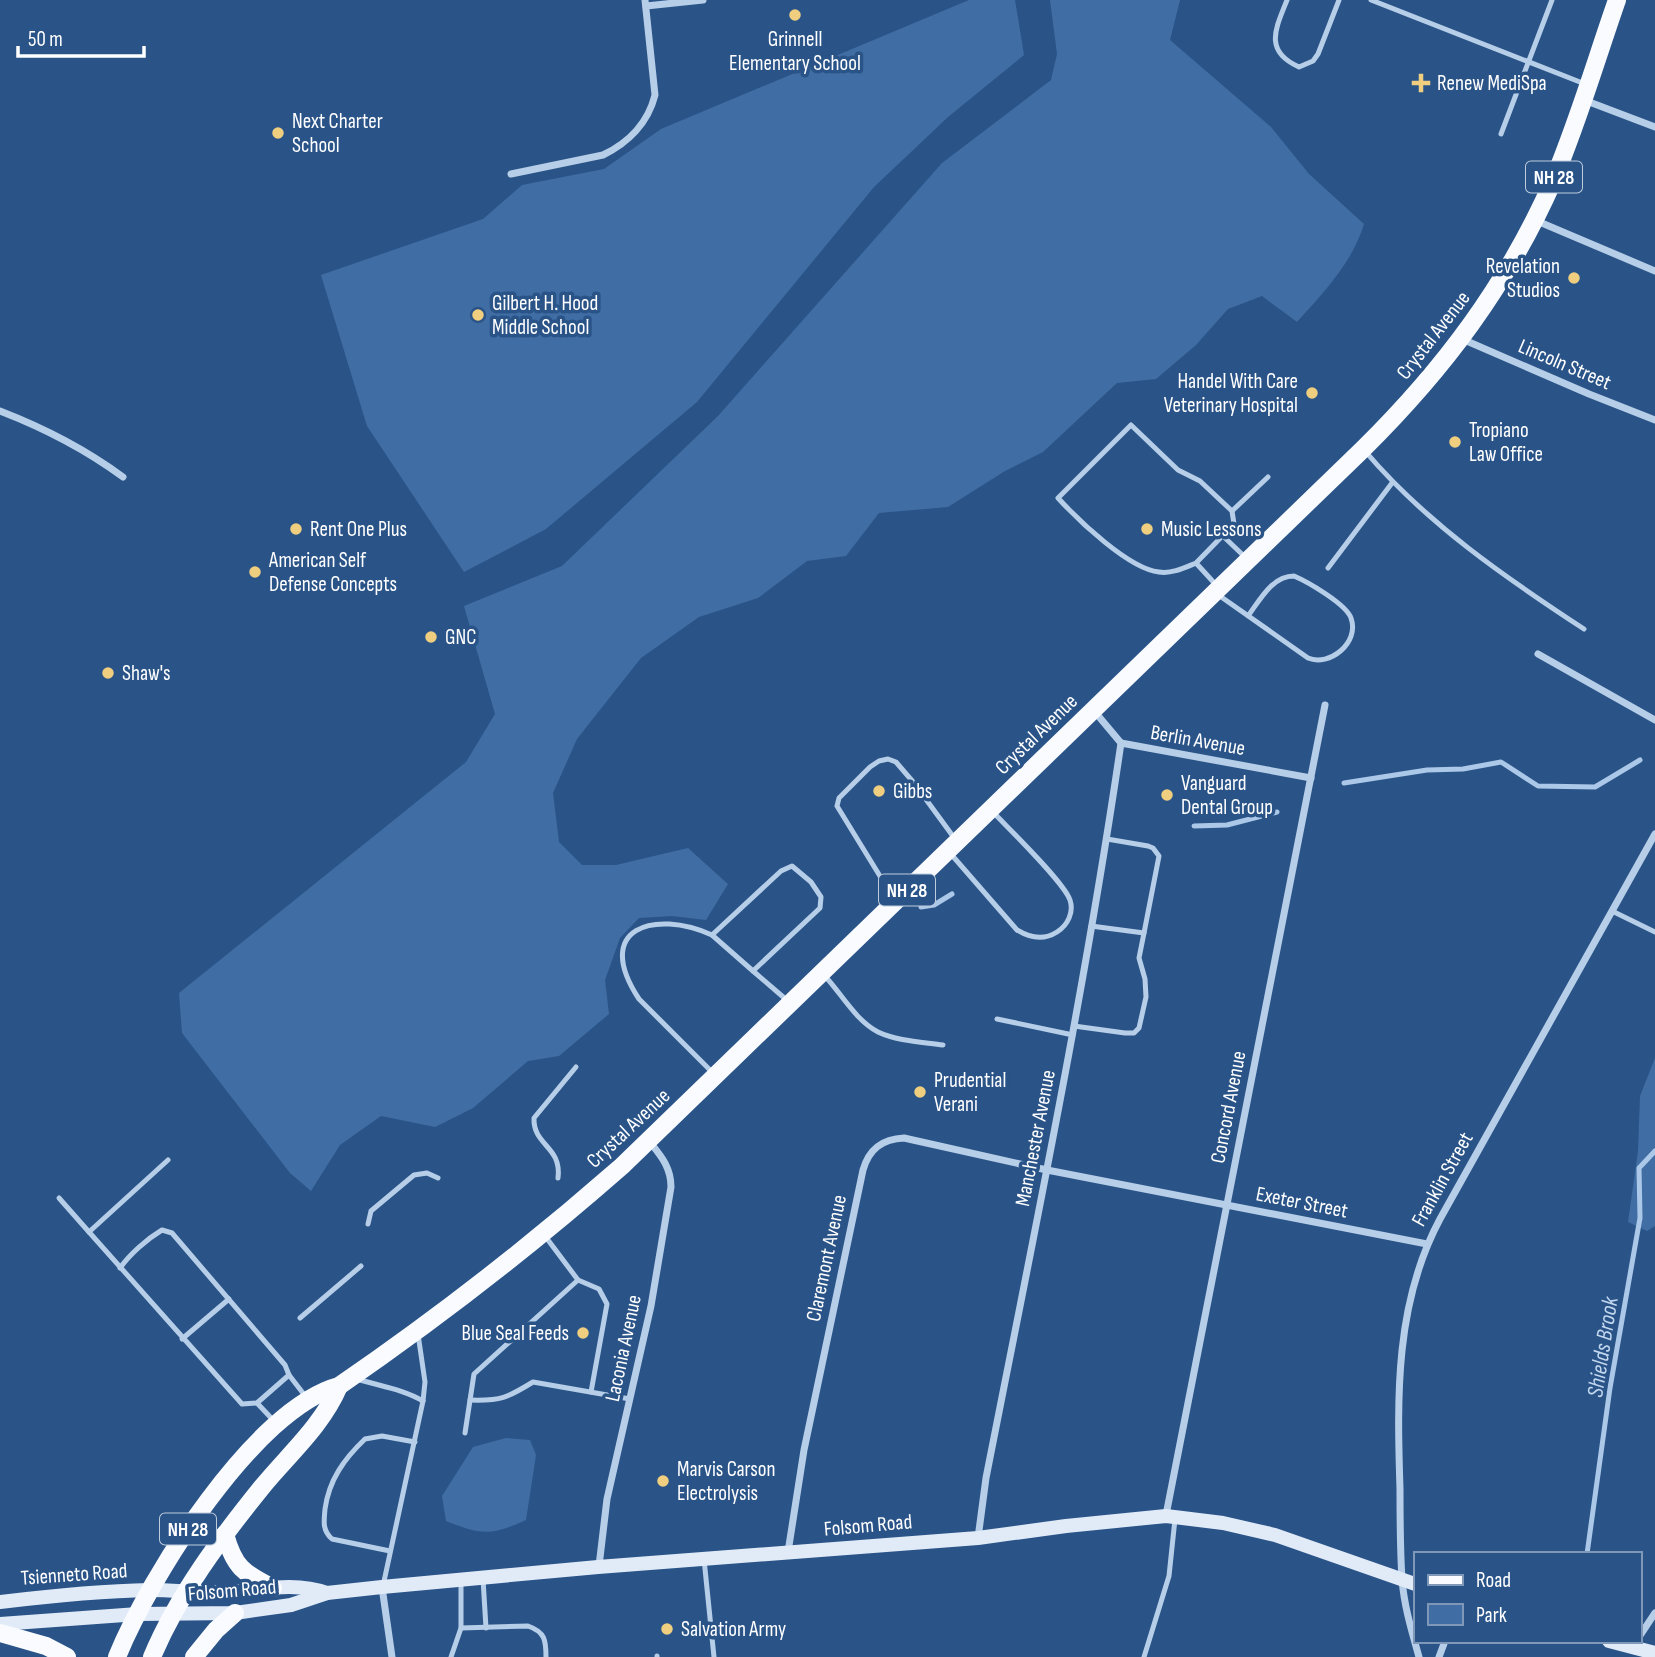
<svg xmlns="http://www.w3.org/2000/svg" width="1655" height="1657" font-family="'Sofia Sans Condensed',sans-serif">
  <rect width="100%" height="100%" fill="#2a5488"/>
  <g fill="#3f6da4">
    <polygon points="969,0 1015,0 1024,55 948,117 874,187 697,402 546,529 464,572 367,426 321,275 483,219 522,185 604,169 661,129"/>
    <path d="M1050,0h130l-10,40 101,87 38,47 55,50c-12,39 -40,68 -67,98l-35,-26 -34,13 -32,36 -40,34 -39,4 -74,69 -38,19 -57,36 -69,6 -33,43 -39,5 -49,37 -59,19 -58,41 -64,81 -24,54 6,49 23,23h34l72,-17 40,36 -22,36 -34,-4 -33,2 -19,20 -15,42 4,34 -50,42 -31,5 -55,47 -38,19 -54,-11 -41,29 -29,46 -21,-18 -108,-140 -3,-40 287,-231 29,-48 -31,-108 98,-40 156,-150 224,-253 109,-83 6,-26z"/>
    <polygon points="1655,1058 1655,1226 1647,1231 1628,1222 1638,1151 1640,1096"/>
    <path d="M506,1438l24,2 6,15 -10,65c-35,16 -45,15 -80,1l-4,-25 31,-49z"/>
  </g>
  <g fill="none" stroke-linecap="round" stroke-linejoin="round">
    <g stroke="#acc8e8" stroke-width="5">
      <polyline points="1344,783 1427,770 1463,769 1501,762 1538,786 1595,787 1640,760"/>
      <polyline points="1194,826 1227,825 1277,812"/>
      <polyline points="921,907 934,905 952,894"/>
      <polyline points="1587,1554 1610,1388 1640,1218 1639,1168 1655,1151"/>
    </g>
    <g stroke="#b7cee8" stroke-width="5">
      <path d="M1287,0c-11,28 -24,51 12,67l14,-6 5,-7 21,-54"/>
      <polyline points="1371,0 1585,84"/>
      <polyline points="1501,134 1552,0"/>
      <path d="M1365,451c61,72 141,127 219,178"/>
      <polyline points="1232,511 1268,477"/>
      <polyline points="1223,536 1246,558"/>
      <path d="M1196,563l38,-39 -2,-13 -32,-30 -22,-11 -47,-45 -73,73c20,22 71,71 101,74 13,2 25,-4 37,-9l21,23"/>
      <polyline points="1328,568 1392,483"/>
      <path d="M1217,594l91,64c21,9 52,-15 43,-40 -5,-14 -43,-36 -57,-42 -22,0 -34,24 -46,40"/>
      <path d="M950,853l67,77c13,8 26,11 40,2 11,-7 17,-20 13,-32 -6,-18 -62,-72 -78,-89"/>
      <polyline points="894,899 837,806 839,798 870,767 879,761 888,759 896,762 914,783 955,839"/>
      <polyline points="1612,911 1655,932"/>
      <polyline points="1091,926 1144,933 1159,856 1153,848 1148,846 1107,839"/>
      <polyline points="712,935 753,971"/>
      <path d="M824,975c17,18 32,46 54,57 19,9 44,10 65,13"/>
      <polyline points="997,1019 1073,1035"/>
      <polyline points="1074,1026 1125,1033 1134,1033 1139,1028 1146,997 1145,979 1139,958 1144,933"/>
      <path d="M712,1072l-73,-73c-47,-71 15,-90 73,-64l69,-64 11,-5 19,16 10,15 -1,11 -67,63 36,31"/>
      <polyline points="168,1160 89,1232 242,1404 257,1403 289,1375"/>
      <path d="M558,1178c4,-32 -25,-32 -24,-60l42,-51"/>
      <polyline points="59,1198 89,1232"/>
      <polyline points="368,1224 371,1211 414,1175 427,1173 438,1178"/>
      <path d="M120,1268c10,-14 27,-29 42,-38l10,3 113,132 4,10 17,22"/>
      <polyline points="578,1280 599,1289 607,1304 591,1392"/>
      <polyline points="300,1318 361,1266"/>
      <polyline points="182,1339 229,1299"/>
      <path d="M357,1379c22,7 46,10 66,22"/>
      <path d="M470,1400c31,1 37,-2 63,-18l97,17"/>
      <polyline points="257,1403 274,1421"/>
      <polyline points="465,1433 474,1374 578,1280 545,1236"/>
      <path d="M390,1551l-58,-12c-10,-9 -8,-18 -7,-30 4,-29 19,-50 40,-70l17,-3 33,6"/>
      <polyline points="704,1559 714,1657"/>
      <polyline points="483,1579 486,1628"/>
      <polyline points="383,1586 423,1401 425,1382 418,1334"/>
      <path d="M461,1628l67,-2c17,6 18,14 18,31"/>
      <polyline points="657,1656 657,1657"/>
      <polyline points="451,1657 461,1628 461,1580"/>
      <polyline points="1144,1657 1169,1576 1175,1519"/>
    </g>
    <g stroke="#b7cee8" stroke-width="7">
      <polyline points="646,6 703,0"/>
      <polyline points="1584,100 1655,127"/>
      <path d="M511,174l92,-19c25,-12 45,-32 52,-60l-10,-95"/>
      <polyline points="1537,221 1655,271"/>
      <polyline points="1462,339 1589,394 1655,420"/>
      <path d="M0,411c44,17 85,38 123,66"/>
      <polyline points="1538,654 1655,720"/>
      <polyline points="1095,712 1121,743 1311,778"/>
      <polyline points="1166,1515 1325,705"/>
      <path d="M978,1538l8,-60c48,-244 99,-488 135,-735"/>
      <path d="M788,1552l16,-102 59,-280c6,-21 19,-31 41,-32l143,32 380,74"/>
      <path d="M599,1566l8,-67 44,-193 20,-119c0,-20 -10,-31 -22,-46"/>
      <polyline points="382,1587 392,1657"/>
      <polyline points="1639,1637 1655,1613"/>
      <path d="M1419,1657c-7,-25 -15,-51 -17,-78 -2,-30 -2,-60 -2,-90 -3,-93 -5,-186 40,-270l215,-385"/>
      <polyline points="1439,1657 1445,1641"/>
    </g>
    <g stroke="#e1ebf8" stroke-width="14">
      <path d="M0,1602c50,-6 100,-11 150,-12 26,0 51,3 76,2 33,-2 69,-11 101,1"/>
      <polyline points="0,1624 138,1614 235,1613 291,1605 327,1593 382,1587 598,1567 978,1538 1066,1526 1166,1516 1223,1523 1275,1535 1415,1584"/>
      <polyline points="1609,1641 1655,1653"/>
    </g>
    <g stroke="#f9fbfe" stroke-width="18">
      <path d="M225,1534c9,33 18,39 48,54"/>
      <polyline points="0,1633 46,1646 67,1657"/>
      <path d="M117,1657c32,-79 137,-248 222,-271 99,-68 193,-141 283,-220l741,-717c81,-80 144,-164 190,-268 25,-59 43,-121 64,-181"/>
      <path d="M152,1657c26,-62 68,-118 110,-170 27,-33 60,-61 77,-101"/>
      <polyline points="194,1657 216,1630 235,1613"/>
    </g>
  </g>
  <g fill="#efce7f" stroke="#2a5488" stroke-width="2.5">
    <circle cx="795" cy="15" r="7"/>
    <path d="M1417.5 72.5h7v7h7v7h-7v7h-7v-7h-7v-7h7z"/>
    <circle cx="278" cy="133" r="7"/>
    <circle cx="1574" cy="278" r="7"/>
    <circle cx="478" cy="315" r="7"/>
    <circle cx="1312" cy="393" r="7"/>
    <circle cx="1455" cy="442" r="7"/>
    <circle cx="296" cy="529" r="7"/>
    <circle cx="1147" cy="529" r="7"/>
    <circle cx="255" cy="572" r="7"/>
    <circle cx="431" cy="637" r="7"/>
    <circle cx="108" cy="673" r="7"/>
    <circle cx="879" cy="791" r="7"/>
    <circle cx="1167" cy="795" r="7"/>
    <circle cx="920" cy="1092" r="7"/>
    <circle cx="583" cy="1333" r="7"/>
    <circle cx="663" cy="1481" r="7"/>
    <circle cx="667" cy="1629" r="7"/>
  </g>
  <g text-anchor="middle" stroke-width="7" stroke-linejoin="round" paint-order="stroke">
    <g fill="#2a5488" stroke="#bfccdb" stroke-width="2">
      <rect x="1526" y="161.5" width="56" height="31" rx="5"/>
      <rect x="879" y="874.5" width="56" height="31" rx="5"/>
      <rect x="160" y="1513.5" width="56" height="31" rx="5"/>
    </g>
    <g font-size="19" font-weight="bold" fill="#fff">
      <text x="1554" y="184">NH 28</text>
      <text x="907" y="897">NH 28</text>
      <text x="188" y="1536">NH 28</text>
    </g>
    <g font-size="21" fill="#fff" stroke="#2a5488" text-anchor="start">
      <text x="795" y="46" text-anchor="middle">Grinnell<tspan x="795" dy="24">Elementary School</tspan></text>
      <text x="1437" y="90">Renew MediSpa</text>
      <text x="292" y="128">Next Charter<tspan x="292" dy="24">School</tspan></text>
      <text x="1560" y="273" text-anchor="end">Revelation<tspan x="1560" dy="24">Studios</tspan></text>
      <text x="492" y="310">Gilbert H. Hood<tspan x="492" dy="24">Middle School</tspan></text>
      <text x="1298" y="388" text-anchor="end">Handel With Care<tspan x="1298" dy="24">Veterinary Hospital</tspan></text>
      <text x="1469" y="437">Tropiano<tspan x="1469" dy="24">Law Office</tspan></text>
      <text x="310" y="536">Rent One Plus</text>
      <text x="1161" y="536">Music Lessons</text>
      <text x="269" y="567">American Self<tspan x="269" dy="24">Defense Concepts</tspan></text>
      <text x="445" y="644">GNC</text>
      <text x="122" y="680">Shaw's</text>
      <text x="1181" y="790">Vanguard<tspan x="1181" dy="24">Dental Group</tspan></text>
      <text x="893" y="798">Gibbs</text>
      <text x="934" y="1087">Prudential<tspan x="934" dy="24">Verani</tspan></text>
      <text x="569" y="1340" text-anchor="end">Blue Seal Feeds</text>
      <text x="677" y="1476">Marvis Carson<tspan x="677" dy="24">Electrolysis</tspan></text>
      <text x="681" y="1636">Salvation Army</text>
    </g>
    <g font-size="21" fill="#fff" stroke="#2a5488">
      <text transform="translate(1433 335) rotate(-52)" y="7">Crystal Avenue</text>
      <text transform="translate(1565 364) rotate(23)" y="7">Lincoln Street</text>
      <text transform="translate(1036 734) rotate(-44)" y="7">Crystal Avenue</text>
      <text transform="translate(1198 740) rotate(10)" y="7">Berlin Avenue</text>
      <text transform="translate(1228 1107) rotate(-79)" y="7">Concord Avenue</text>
      <text transform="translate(628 1128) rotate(-43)" y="7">Crystal Avenue</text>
      <text transform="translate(1035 1138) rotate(-79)" y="7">Manchester Avenue</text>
      <text transform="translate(1442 1179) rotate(-61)" y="7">Franklin Street</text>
      <text transform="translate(1302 1202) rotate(11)" y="7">Exeter Street</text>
      <text transform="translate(826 1258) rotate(-78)" y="7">Claremont Avenue</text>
      <text transform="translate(623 1348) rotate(-78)" y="7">Laconia Avenue</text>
      <text transform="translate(868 1525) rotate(-5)" y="7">Folsom Road</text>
      <text transform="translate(74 1574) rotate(-4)" y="7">Tsienneto Road</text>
      <text transform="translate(232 1590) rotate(-5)" y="7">Folsom Road</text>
    </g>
    <g font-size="23" font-style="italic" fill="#c3d7ef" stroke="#2a5488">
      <text transform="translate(1602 1347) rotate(-81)" y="8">Shields Brook</text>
    </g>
  </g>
  <rect x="1414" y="1552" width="228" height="91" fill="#2a5488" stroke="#7f98b8" stroke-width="2"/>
  <rect x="1428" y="1575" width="35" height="10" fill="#f9fbfe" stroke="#7f98b8" stroke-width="2"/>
  <text x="1476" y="1587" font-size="21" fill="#ffffff">Road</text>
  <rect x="1428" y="1604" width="35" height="21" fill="#3f6da4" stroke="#7f98b8" stroke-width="2"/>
  <text x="1476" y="1622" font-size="21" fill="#ffffff">Park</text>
  <path d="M18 46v10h126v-10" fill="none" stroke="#ffffff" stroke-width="3.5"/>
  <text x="28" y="46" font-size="21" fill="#ffffff" stroke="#2a5488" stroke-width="5" paint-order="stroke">50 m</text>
</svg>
